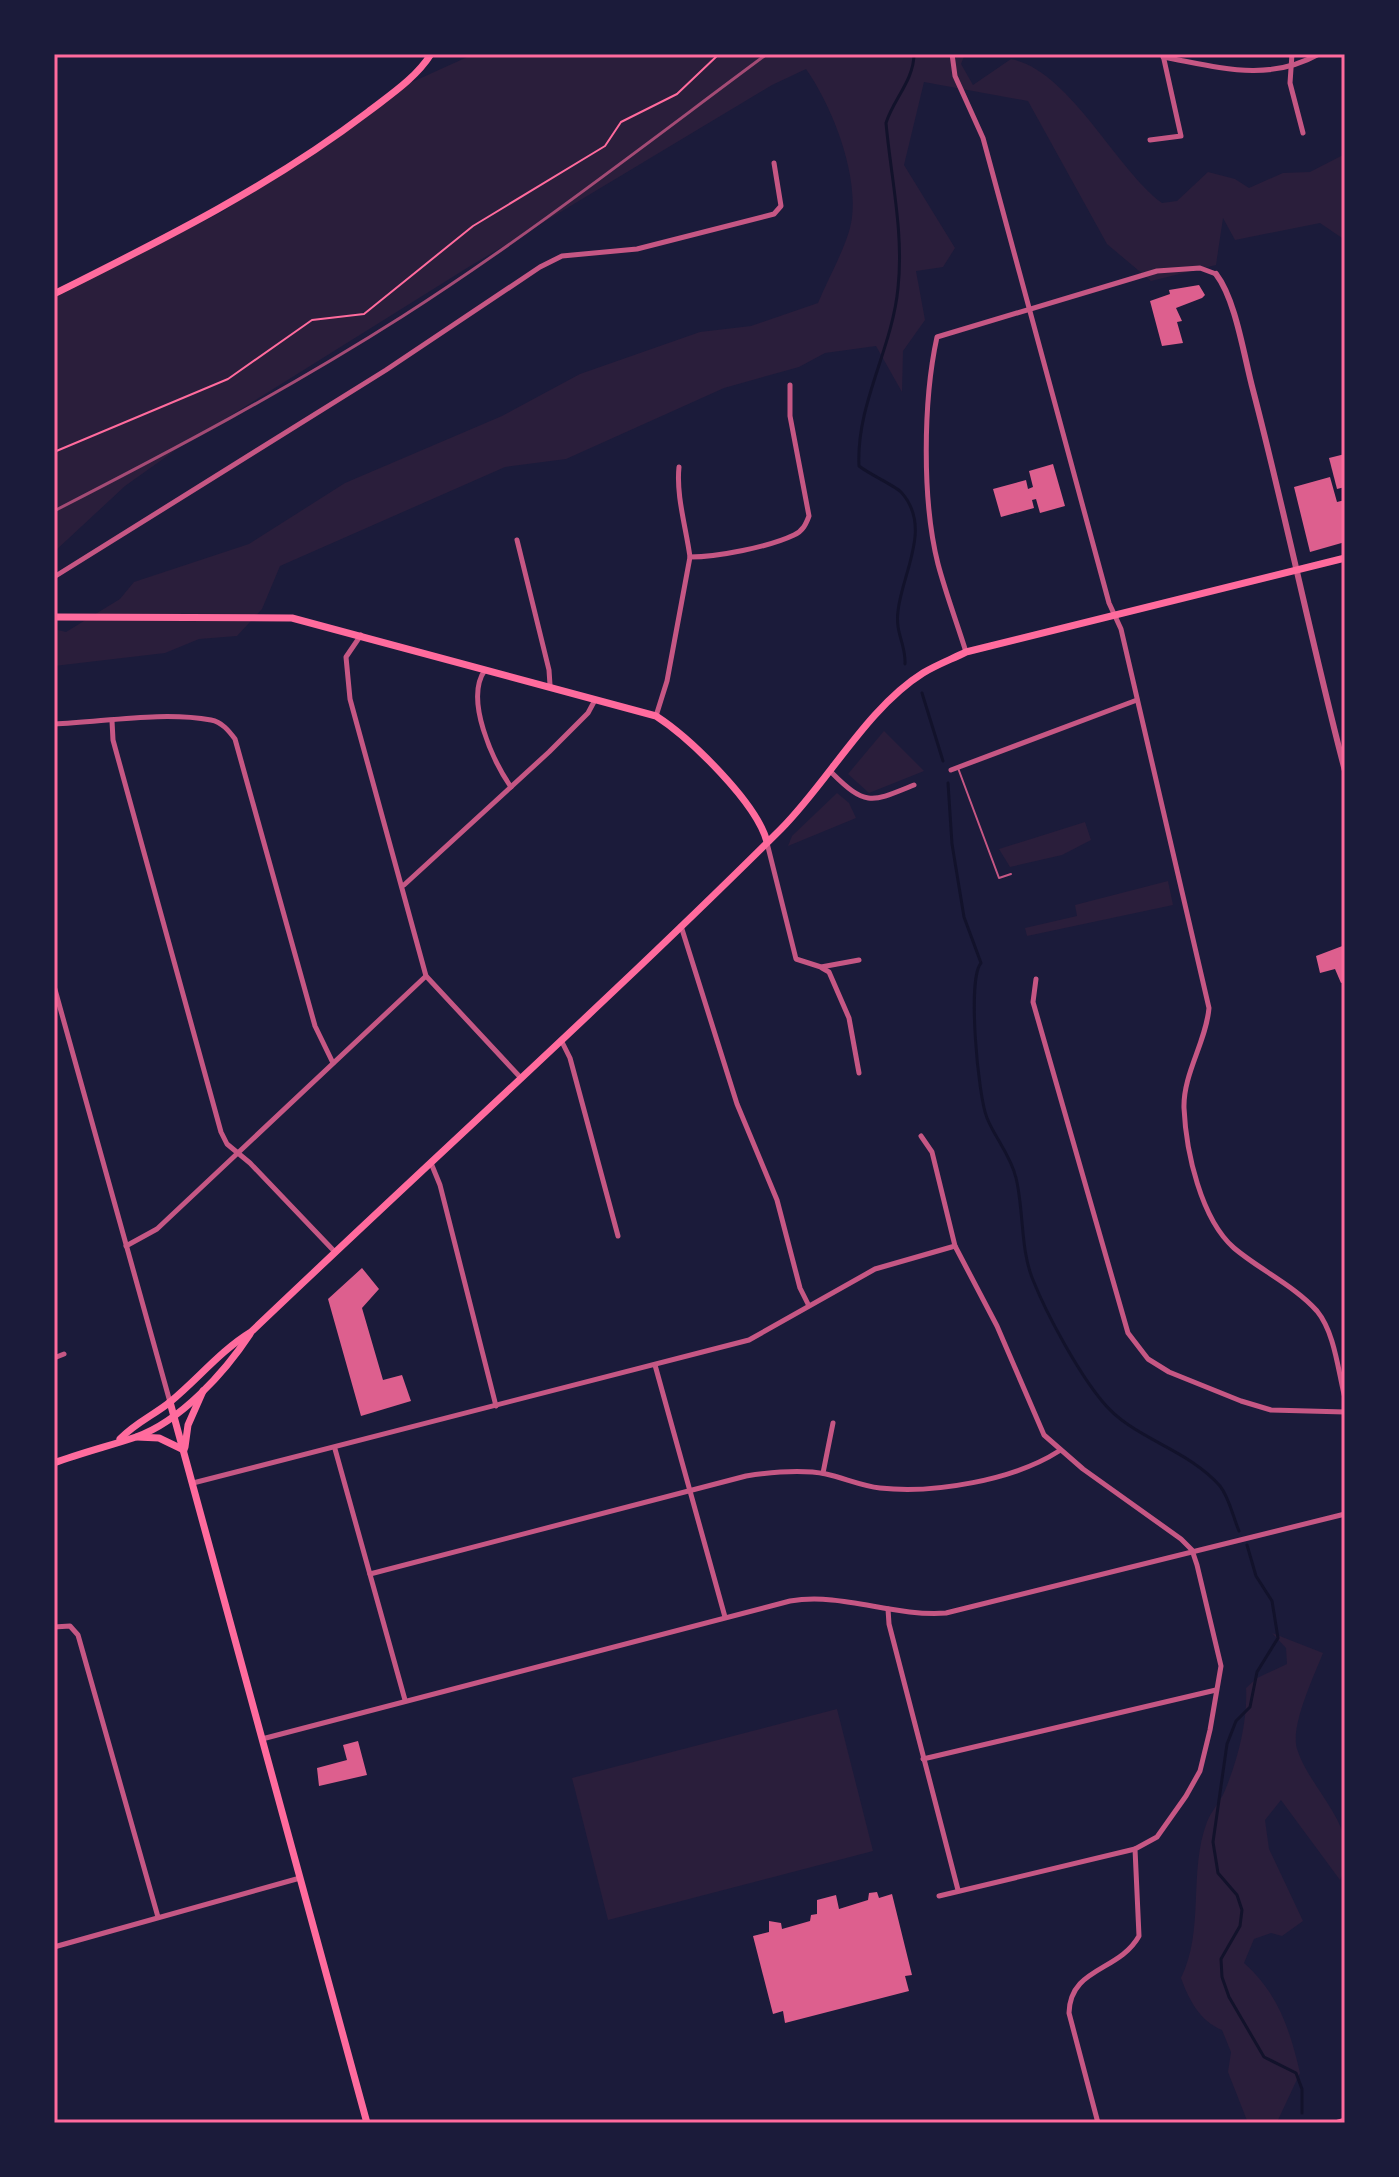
<svg xmlns="http://www.w3.org/2000/svg" width="1399" height="2177" font-family="Inter,sans-serif">
  <rect width="100%" height="100%" fill="#1b1b3a"/>
  <g fill="#2a1e3b">
    <path d="M474,54h491l-4,10 12,21 38,-26c58,11 105,110 151,144l15,-2 31,-29 27,7 14,9 34,-15 27,-1 35,-18v86l-25,-17 -85,17 -12,-22 -7,47 -65,16 -44,-37 -79,-143 -104,-19 -20,83 51,83 -12,19 -27,4 9,49 -22,31 -1,41 -26,-46 -51,7 -26,14 -75,21 -158,71 -61,8 -225,99 -18,43 -25,27 -38,3 -34,14 -111,13v-37l12,3 54,-33 14,-17 115,-38 96,-61 157,-67 78,-42 120,-42 51,-6 67,-23c10,-24 25,-50 32,-75 12,-47 -17,-121 -44,-159l-34,16 -305,183 -290,181 -52,37 -71,66v-256l168,-84 177,-124z"/>
    <polygon points="884,731 924,771 869,793 848,774"/>
    <polygon points="837,793 849,803 856,818 788,846 792,836"/>
    <polygon points="1085,822 1091,840 1062,855 1010,867 999,849"/>
    <polygon points="1168,881 1173,905 1027,936 1025,928 1077,916 1075,905"/>
    <path d="M1272,1633l51,20c-9,23 -33,73 -26,96 14,44 68,81 43,131l-59,-80 -16,20 4,29 34,72 -21,15 -11,-3 -17,6 -10,24c34,30 46,67 56,110l-22,47 -30,3 -20,-51 3,-20 -9,-22c-22,-9 -33,-30 -41,-52 24,-48 7,-106 26,-156 4,-10 11,-18 16,-27 14,-32 25,-73 23,-107l11,-10 30,-14 -1,-16z"/>
    <polygon points="837,1709 873,1851 608,1920 572,1778"/>
  </g>
  <g fill="none" stroke-linecap="round" stroke-linejoin="round">
    <g stroke="#12122b" stroke-width="3">
      <path d="M905,664c1,-20 -10,-30 -7,-53 4,-38 35,-84 3,-119 -6,-6 -32,-18 -42,-26 -3,-62 33,-116 39,-178 6,-55 -7,-110 -12,-165 7,-23 28,-43 28,-69"/>
      <polyline points="922,693 943,761"/>
      <path d="M948,783l4,61 12,73 17,46c-14,16 -3,133 6,155 8,20 24,38 29,60 8,32 4,71 17,102 14,35 45,92 69,121 30,38 85,47 118,85 9,11 13,31 19,45"/>
      <polyline points="1247,1545 1256,1576 1272,1601 1278,1638 1257,1672 1250,1707 1236,1721 1227,1744 1213,1842 1218,1873 1237,1895 1242,1910 1240,1926 1221,1959 1222,1977 1229,1997 1264,2057 1296,2073 1302,2089 1302,2113"/>
    </g>
  </g>
  <g fill="#dd5f8e">
    <polygon points="1199,285 1205,295 1202,298 1176,308 1182,321 1177,322 1183,343 1162,346 1150,301 1170,294 1169,290"/>
    <polygon points="1345,454 1345,487 1337,489 1329,458"/>
    <polygon points="1053,464 1065,506 1040,513 1036,499 1032,500 1034,508 1001,517 993,489 1026,480 1028,489 1033,487 1029,471"/>
    <polygon points="1330,477 1337,502 1345,500 1345,542 1310,552 1294,487"/>
    <polygon points="1345,945 1345,982 1341,983 1335,969 1320,973 1316,956"/>
    <polygon points="362,1268 379,1289 362,1308 383,1380 402,1375 411,1401 361,1416 328,1299"/>
    <polygon points="358,1741 367,1775 319,1786 317,1768 347,1760 343,1745"/>
    <polygon points="877,1892 879,1898 892,1894 912,1975 905,1976 909,1991 785,2023 783,2011 773,2014 753,1936 769,1932 769,1921 781,1923 782,1929 810,1921 811,1915 817,1914 817,1900 836,1895 839,1909 868,1900 869,1893"/>
  </g>
  <g fill="none" stroke-linecap="round" stroke-linejoin="round">
    <polyline stroke="#ff6b9d" stroke-width="2" points="54,452 228,379 312,320 364,314 473,226 605,146 621,122 677,94 719,54"/>
    <polyline stroke="#c65784" stroke-width="2" points="958,768 999,878 1011,874"/>
    <g stroke="#c65784" stroke-width="5">
      <path d="M952,54l3,22 28,62 126,465 12,26 88,379c-3,34 -26,66 -25,100 2,44 17,111 50,140 26,22 61,38 83,63 18,22 21,60 28,87"/>
      <polyline points="1292,54 1290,83 1303,133"/>
      <path d="M1163,57c55,10 104,26 156,-3"/>
      <polyline points="1150,140 1181,136 1163,55"/>
      <path d="M679,467c-3,29 7,60 11,90"/>
      <polyline points="517,540 549,670 550,685"/>
      <polyline points="54,577 386,370 540,267 562,256 637,249 774,214 781,206 774,163"/>
      <polyline points="361,635 346,657 350,699 426,976 520,1077"/>
      <path d="M966,652c-9,-29 -20,-58 -28,-88 -16,-63 -15,-163 -1,-227l220,-66 43,-3 16,6"/>
      <path d="M485,670c-21,29 8,91 26,117"/>
      <path d="M656,716l11,-35 23,-124c27,0 79,-10 104,-22 9,-4 12,-11 15,-19l-19,-100v-31"/>
      <polyline points="112,721 113,740 221,1132 227,1144 250,1163 335,1252"/>
      <path d="M54,724c50,-2 108,-13 157,-4 11,2 18,11 24,19l80,287 18,37"/>
      <polyline points="951,770 1137,700"/>
      <path d="M832,773c34,34 40,29 82,12"/>
      <polyline points="767,843 796,959 821,967 859,960"/>
      <polyline points="404,885 549,752 588,713 595,700"/>
      <polyline points="681,926 737,1104 777,1200 800,1288 808,1304"/>
      <polyline points="822,968 829,972 849,1018 859,1073"/>
      <polyline points="1036,979 1033,1002 1128,1333 1148,1359 1169,1372 1241,1401 1271,1410 1345,1412"/>
      <polyline points="54,986 170,1402"/>
      <polyline points="561,1040 570,1058 618,1236"/>
      <path d="M921,1136l11,16 23,94 42,80 47,109 39,34 98,70 11,11 5,15 24,101 -11,64 -10,41 -14,25 -29,41 -22,12 4,87c-20,36 -69,31 -70,77l29,110"/>
      <polyline points="431,1163 440,1185 496,1406"/>
      <polyline points="126,1246 157,1229 426,976"/>
      <polyline points="54,1358 64,1354"/>
      <polyline points="655,1365 725,1617"/>
      <polyline points="335,1449 405,1700"/>
      <polyline points="823,1473 833,1423"/>
      <polyline points="193,1483 749,1340 875,1269 955,1246"/>
      <path d="M370,1574l376,-98c26,-4 54,-7 80,-2 18,4 36,12 54,14 54,6 134,-8 179,-37"/>
      <polyline points="888,1609 889,1624 958,1890"/>
      <polyline points="54,1627 70,1626 78,1635 158,1917"/>
      <path d="M262,1739l528,-138c52,-9 103,16 156,12l399,-99"/>
      <polyline points="923,1759 1216,1690"/>
      <polyline points="939,1896 1135,1849"/>
      <polyline points="54,1947 300,1878"/>
    </g>
    <path stroke="#c65784" stroke-width="6" d="M1216,274c20,26 28,83 37,116 33,126 59,255 92,381"/>
    <g stroke="#ff6b9d" stroke-width="7">
      <path d="M54,294c108,-54 217,-108 314,-182 22,-17 48,-34 63,-58"/>
      <path d="M54,617l238,1 364,98c34,22 101,87 111,126"/>
      <polyline points="170,1402 367,2123"/>
      <polyline points="137,1437 159,1438 184,1450"/>
      <path d="M120,1439c15,-16 34,-24 50,-37 28,-23 50,-51 81,-70 176,-168 357,-331 530,-503 47,-47 86,-121 142,-156 13,-8 29,-14 43,-21l379,-94"/>
      <polyline points="185,1447 188,1425 203,1391"/>
      <path d="M54,1463c27,-10 55,-17 82,-26 45,-16 89,-65 114,-103"/>
    </g>
    <polyline stroke="#ff6b9d" stroke-width="7" points="1338,2123 1345,2121"/>
    <path stroke="#a44b75" stroke-width="3" d="M54,511c119,-61 236,-123 349,-195 125,-80 244,-173 364,-262"/>
  </g>
  <rect width="1399" height="2177" fill="none" stroke="#1b1b3a" stroke-width="112"/>
  <rect x="56" y="56" width="1287" height="2065" fill="none" stroke="#ff6b9d" stroke-width="3"/>
</svg>
